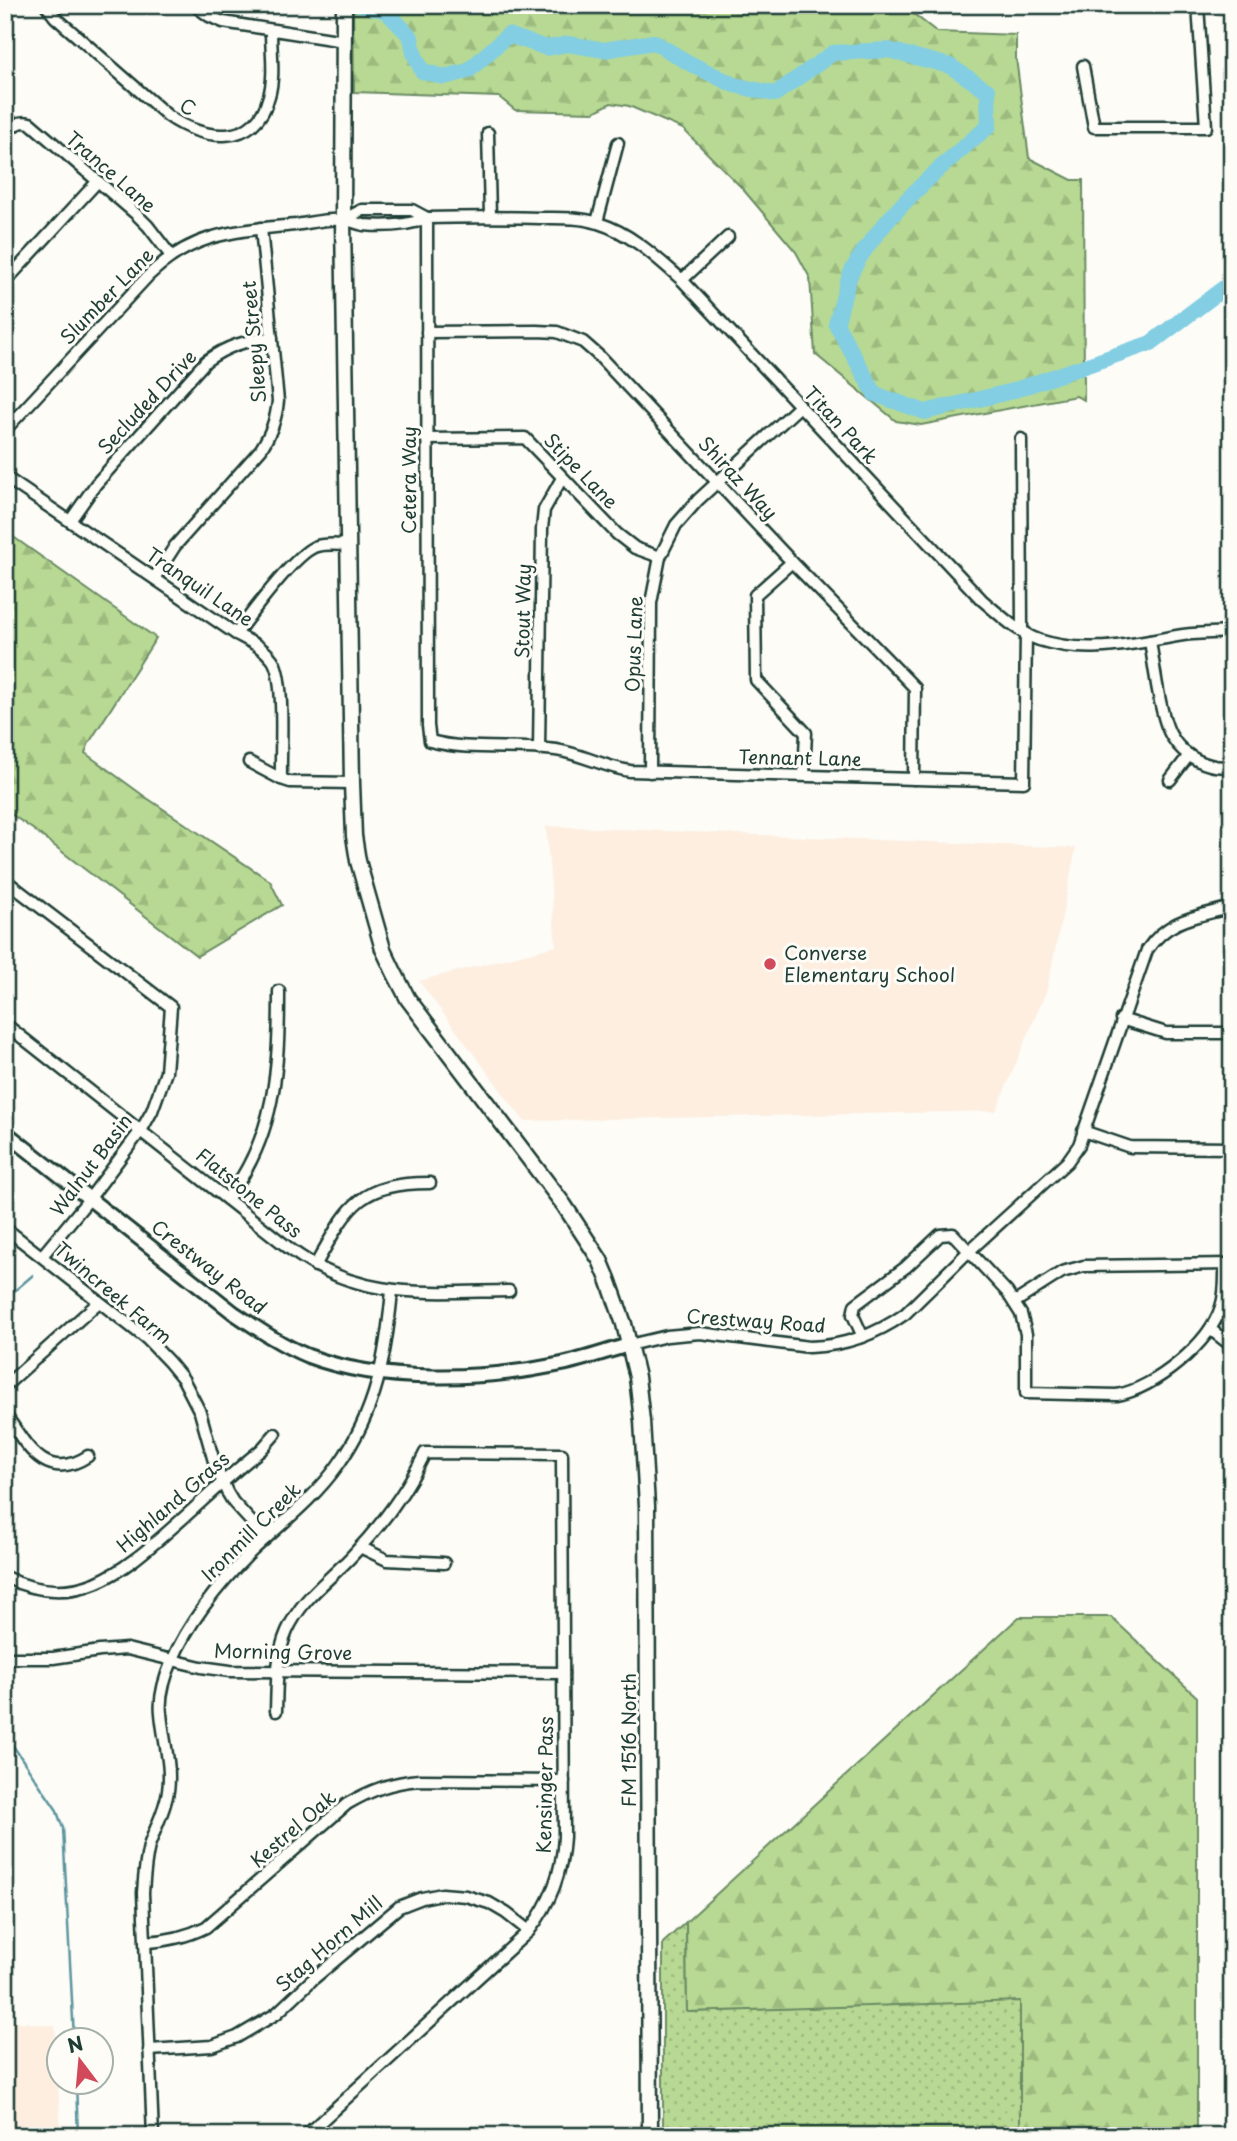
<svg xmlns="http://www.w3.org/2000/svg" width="1237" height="2141" font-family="'Playpen Sans',sans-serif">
  <defs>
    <pattern id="grass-dots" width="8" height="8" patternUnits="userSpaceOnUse" patternTransform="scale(1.75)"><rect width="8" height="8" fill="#b7d993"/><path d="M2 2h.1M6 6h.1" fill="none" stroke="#9dbb7f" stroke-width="1.8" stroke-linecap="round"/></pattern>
    <pattern id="forest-firs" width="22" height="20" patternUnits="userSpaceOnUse" patternTransform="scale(1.75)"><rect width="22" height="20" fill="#b7d993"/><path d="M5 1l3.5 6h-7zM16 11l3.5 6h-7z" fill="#9dbb7f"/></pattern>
  </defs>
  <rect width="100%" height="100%" fill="#fdfcf7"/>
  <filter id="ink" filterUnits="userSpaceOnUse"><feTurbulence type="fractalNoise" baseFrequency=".0143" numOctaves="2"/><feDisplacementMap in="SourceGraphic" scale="14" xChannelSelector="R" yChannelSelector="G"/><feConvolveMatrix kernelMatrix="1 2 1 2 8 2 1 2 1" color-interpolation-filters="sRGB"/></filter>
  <g filter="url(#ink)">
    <g fill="#fdeee0">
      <polygon points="546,826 1076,848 1047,989 996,1111 524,1121 419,981 556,946"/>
      <polygon points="5,2020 55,2026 61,2136 5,2136"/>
    </g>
    <polygon fill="url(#grass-dots)" stroke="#6b8b64" stroke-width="2" points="686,1922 687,2012 1020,2000 1020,2136 663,2136 663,1943"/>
    <g fill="url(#forest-firs)" stroke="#6b8b64" stroke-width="2">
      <polygon points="353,5 902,5 937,32 1016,35 1016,58 1029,158 1072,180 1083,180 1084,400 1076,396 921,425 896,421 815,354 810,278 796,252 741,187 683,129 629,106 611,103 594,112 515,110 499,97 354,92"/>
      <polygon points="5,531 156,638 89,743 85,753 144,796 270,881 282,905 197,956 34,830 5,810"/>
      <polygon points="1019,1617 1111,1617 1197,1697 1197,2136 1020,2136 1020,2001 687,2012 686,1922"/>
    </g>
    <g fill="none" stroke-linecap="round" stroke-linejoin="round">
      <g stroke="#5b949d" stroke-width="2.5">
        <polyline points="5,1299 33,1275"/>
        <polyline points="5,1734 56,1809 63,1828 74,2039"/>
        <polyline points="76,2082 78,2136"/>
      </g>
      <path stroke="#83cee3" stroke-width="16" d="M361,5l25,6 25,26 3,16 8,18 22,6 24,-6 40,-36 39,13 21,-4 36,6 50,-8 35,21 45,22 41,9 58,-41 55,-3 62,16 38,25 1,35c-45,37 -106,90 -135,141 -9,16 -12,40 -18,57l39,70 50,18 84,-20 142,-49 73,-55 8,-3"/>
      <defs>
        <g id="minor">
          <path d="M46,5l9,12 113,99c35,25 88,32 101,-20 6,-20 2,-44 2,-65"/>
          <polyline points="194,5 209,16 223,22 344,41"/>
          <polyline points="1083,66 1094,127 1206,127 1198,5"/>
          <polyline points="488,133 490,216"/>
          <path d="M5,134c8,-8 13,-14 25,-11l106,91 12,12 23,30"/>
          <polyline points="597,222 618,143"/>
          <polyline points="682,280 728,237"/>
          <polyline points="5,282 98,181"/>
          <polyline points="427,332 537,331 557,332 583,342 599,356 792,562 915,688 914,779"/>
          <path d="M5,430l143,-154c45,-44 88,-45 147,-51 15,-2 33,-7 48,-5 7,0 14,4 21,5 22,2 43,1 63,-7l-15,-8h-50l-19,10"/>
          <polyline points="426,439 525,438 617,534 635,548 660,557"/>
          <polyline points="1021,439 1022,630"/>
          <path d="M5,477l231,157c13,7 27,13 36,25 14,17 8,95 9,120"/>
          <path d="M70,521l26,-37 110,-123c21,-15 40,-21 66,-23"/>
          <polyline points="792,562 755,595 756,680 806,733 804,775"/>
          <path d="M155,577l20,-31 86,-97c10,-16 15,-29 17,-48l-17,-173"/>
          <path d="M1026,633l-2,149 -394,-11c-26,-4 -48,-17 -74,-21 -42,-6 -85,2 -126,-9l-2,-15 -1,-508c37,-1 75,-1 113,0 19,0 40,-1 58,5 33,10 59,35 84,57l300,320c17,14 36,33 57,40 50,16 94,3 144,-5 16,-2 33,-2 49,-3"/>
          <path d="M236,634c14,-19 61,-83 81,-88 10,-3 22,-1 32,-1"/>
          <path d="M1150,641c4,23 10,78 22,96 12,20 37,33 60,29"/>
          <polyline points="539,749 542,529 544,510 562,478"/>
          <polyline points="249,762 281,779 290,782 352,783"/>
          <polyline points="650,772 651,603 660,557 676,525 698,500 800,406"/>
          <polyline points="1170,780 1189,755"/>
          <polyline points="5,880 171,1007 166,1072 152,1111 142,1129 90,1198 42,1256"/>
          <polyline points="1121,1019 1166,1033 1232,1033"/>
          <path d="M5,1024l285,225c69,52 138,43 219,42"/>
          <polyline points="1083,1131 1130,1147 1232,1148"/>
          <path d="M227,1199c49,-63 52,-132 52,-208"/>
          <polyline points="5,1228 147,1339 169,1362 183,1379 200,1412 215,1465 227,1492 233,1502 266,1538"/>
          <path d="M315,1266c33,-59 42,-83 115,-83"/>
          <polyline points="1015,1302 1062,1272 1084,1266 1232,1264"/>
          <polyline points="1210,1329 1232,1346"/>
          <path d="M863,1337l-10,-22 2,-10 51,-38 34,-32 13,-1 54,58 14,22 5,20v59l91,2c38,-7 92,-51 104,-88 5,-14 4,-29 4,-43"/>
          <path d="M629,1345l38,-9 33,-3 109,14c35,-1 68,-13 96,-33l63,-62 99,-90 12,-17 68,-195c22,-32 50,-33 85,-43"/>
          <polyline points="5,1386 99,1302"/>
          <path d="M5,1414c21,30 40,70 83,42"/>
          <polyline points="360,1547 387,1560 444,1563"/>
          <path d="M5,1577c71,35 116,-4 167,-49 30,-26 58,-54 89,-78l14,-16"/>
          <polyline points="5,1658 53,1658 100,1651 127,1649 201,1667 230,1671 563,1673"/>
          <path d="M276,1711c1,-27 0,-55 11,-80 15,-33 39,-48 63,-73 30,-31 56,-65 75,-105l137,1 2,383c-2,36 -13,65 -35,94l-224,205"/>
          <path d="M145,1942c22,-1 41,-5 61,-15l141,-123c24,-14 45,-22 73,-24l144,1"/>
          <polyline points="5,1964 5,1969"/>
          <polyline points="149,2050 212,2046 237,2037 276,2014 312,1980 399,1907 422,1898 442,1894 466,1896 489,1903 506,1913 529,1931"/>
          <path d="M153,2136l-10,-243c1,-15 2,-31 6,-47 6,-18 16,-35 19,-55 4,-26 -5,-52 -7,-78 -2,-17 4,-36 11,-52 18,-42 48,-78 80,-110 30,-28 62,-52 86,-86 39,-54 48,-110 54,-174"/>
        </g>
        <path id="tertiary" d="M5,1132l229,181c24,16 47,32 74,43 74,28 178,24 254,8 23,-5 45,-13 67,-19"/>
        <polyline id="secondary" points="344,5 343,220 352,783 354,836 358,861 383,949 394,972 408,999 564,1205 600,1260 608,1279 624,1324 637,1377 642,1421 647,1506 650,2136"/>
      </defs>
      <use href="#minor" stroke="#1f3d34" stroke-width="15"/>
      <use href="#tertiary" stroke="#1f3d34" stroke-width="18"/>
      <use href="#secondary" stroke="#1f3d34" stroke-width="19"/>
      <use href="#minor" stroke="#fdfcf7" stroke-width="10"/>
      <use href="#tertiary" stroke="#fdfcf7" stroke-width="12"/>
      <use href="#secondary" stroke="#fdfcf7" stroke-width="14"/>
    </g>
  </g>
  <circle fill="#d1495b" stroke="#fdfcf7" stroke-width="2.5" cx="770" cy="964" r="7"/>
  <g text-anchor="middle" stroke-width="6" stroke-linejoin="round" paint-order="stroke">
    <g font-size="19" fill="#1f3d34" stroke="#fdfcf7">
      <text transform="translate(188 107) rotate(31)" y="7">C</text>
      <text transform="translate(111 172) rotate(41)" y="7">Trance Lane</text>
      <text transform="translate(107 296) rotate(-46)" y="7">Slumber Lane</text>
      <text transform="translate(254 342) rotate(-95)" y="7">Sleepy Street</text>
      <text transform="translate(147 402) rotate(-47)" y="7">Secluded Drive</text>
      <text transform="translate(841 425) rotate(47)" y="7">Titan Park</text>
      <text transform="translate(581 471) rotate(46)" y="7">Stipe Lane</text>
      <text transform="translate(738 478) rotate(47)" y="7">Shiraz Way</text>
      <text transform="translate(409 480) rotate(-90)" y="7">Cetera Way</text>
      <text transform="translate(200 587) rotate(34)" y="7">Tranquil Lane</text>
      <text transform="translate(523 611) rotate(-89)" y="7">Stout Way</text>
      <text transform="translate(634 644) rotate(-88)" y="7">Opus Lane</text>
      <text transform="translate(800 758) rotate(1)" y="7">Tennant Lane</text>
      <text transform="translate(91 1165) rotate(-53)" y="7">Walnut Basin</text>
      <text transform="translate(249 1193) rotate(39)" y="7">Flatstone Pass</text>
      <text transform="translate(209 1267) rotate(38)" y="7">Crestway Road</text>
      <text transform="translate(113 1293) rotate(40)" y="7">Twincreek Farm</text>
      <text transform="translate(756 1321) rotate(4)" y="7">Crestway Road</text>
      <text transform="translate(173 1502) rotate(-41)" y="7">Highland Grass</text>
      <text transform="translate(251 1532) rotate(-45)" y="7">Ironmill Creek</text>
      <text transform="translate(283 1652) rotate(1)" y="7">Morning Grove</text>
      <text transform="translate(629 1740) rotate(-90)" y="7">FM 1516 North</text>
      <text transform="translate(545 1785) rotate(-89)" y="7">Kensinger Pass</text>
      <text transform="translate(293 1829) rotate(-41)" y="7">Kestrel Oak</text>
      <text transform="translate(329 1944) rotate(-41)" y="7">Stag Horn Mill</text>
    </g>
    <g font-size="19" fill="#1f3d34" stroke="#fdfcf7" text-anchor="start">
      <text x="784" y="960">Converse<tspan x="784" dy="22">Elementary School</tspan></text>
    </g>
  </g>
  <rect width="1237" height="2141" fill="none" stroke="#fdfcf7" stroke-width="28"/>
  <rect x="14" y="14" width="1209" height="2113" fill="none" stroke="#1f3d34" stroke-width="2.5" filter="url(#ink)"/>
  <g transform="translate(80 2061) rotate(344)"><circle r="33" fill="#fdfcf7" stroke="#a4b0a9" stroke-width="2"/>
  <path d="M0-5L12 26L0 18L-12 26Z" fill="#d1495b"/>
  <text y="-10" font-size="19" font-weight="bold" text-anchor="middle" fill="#1f3d34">N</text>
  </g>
</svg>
